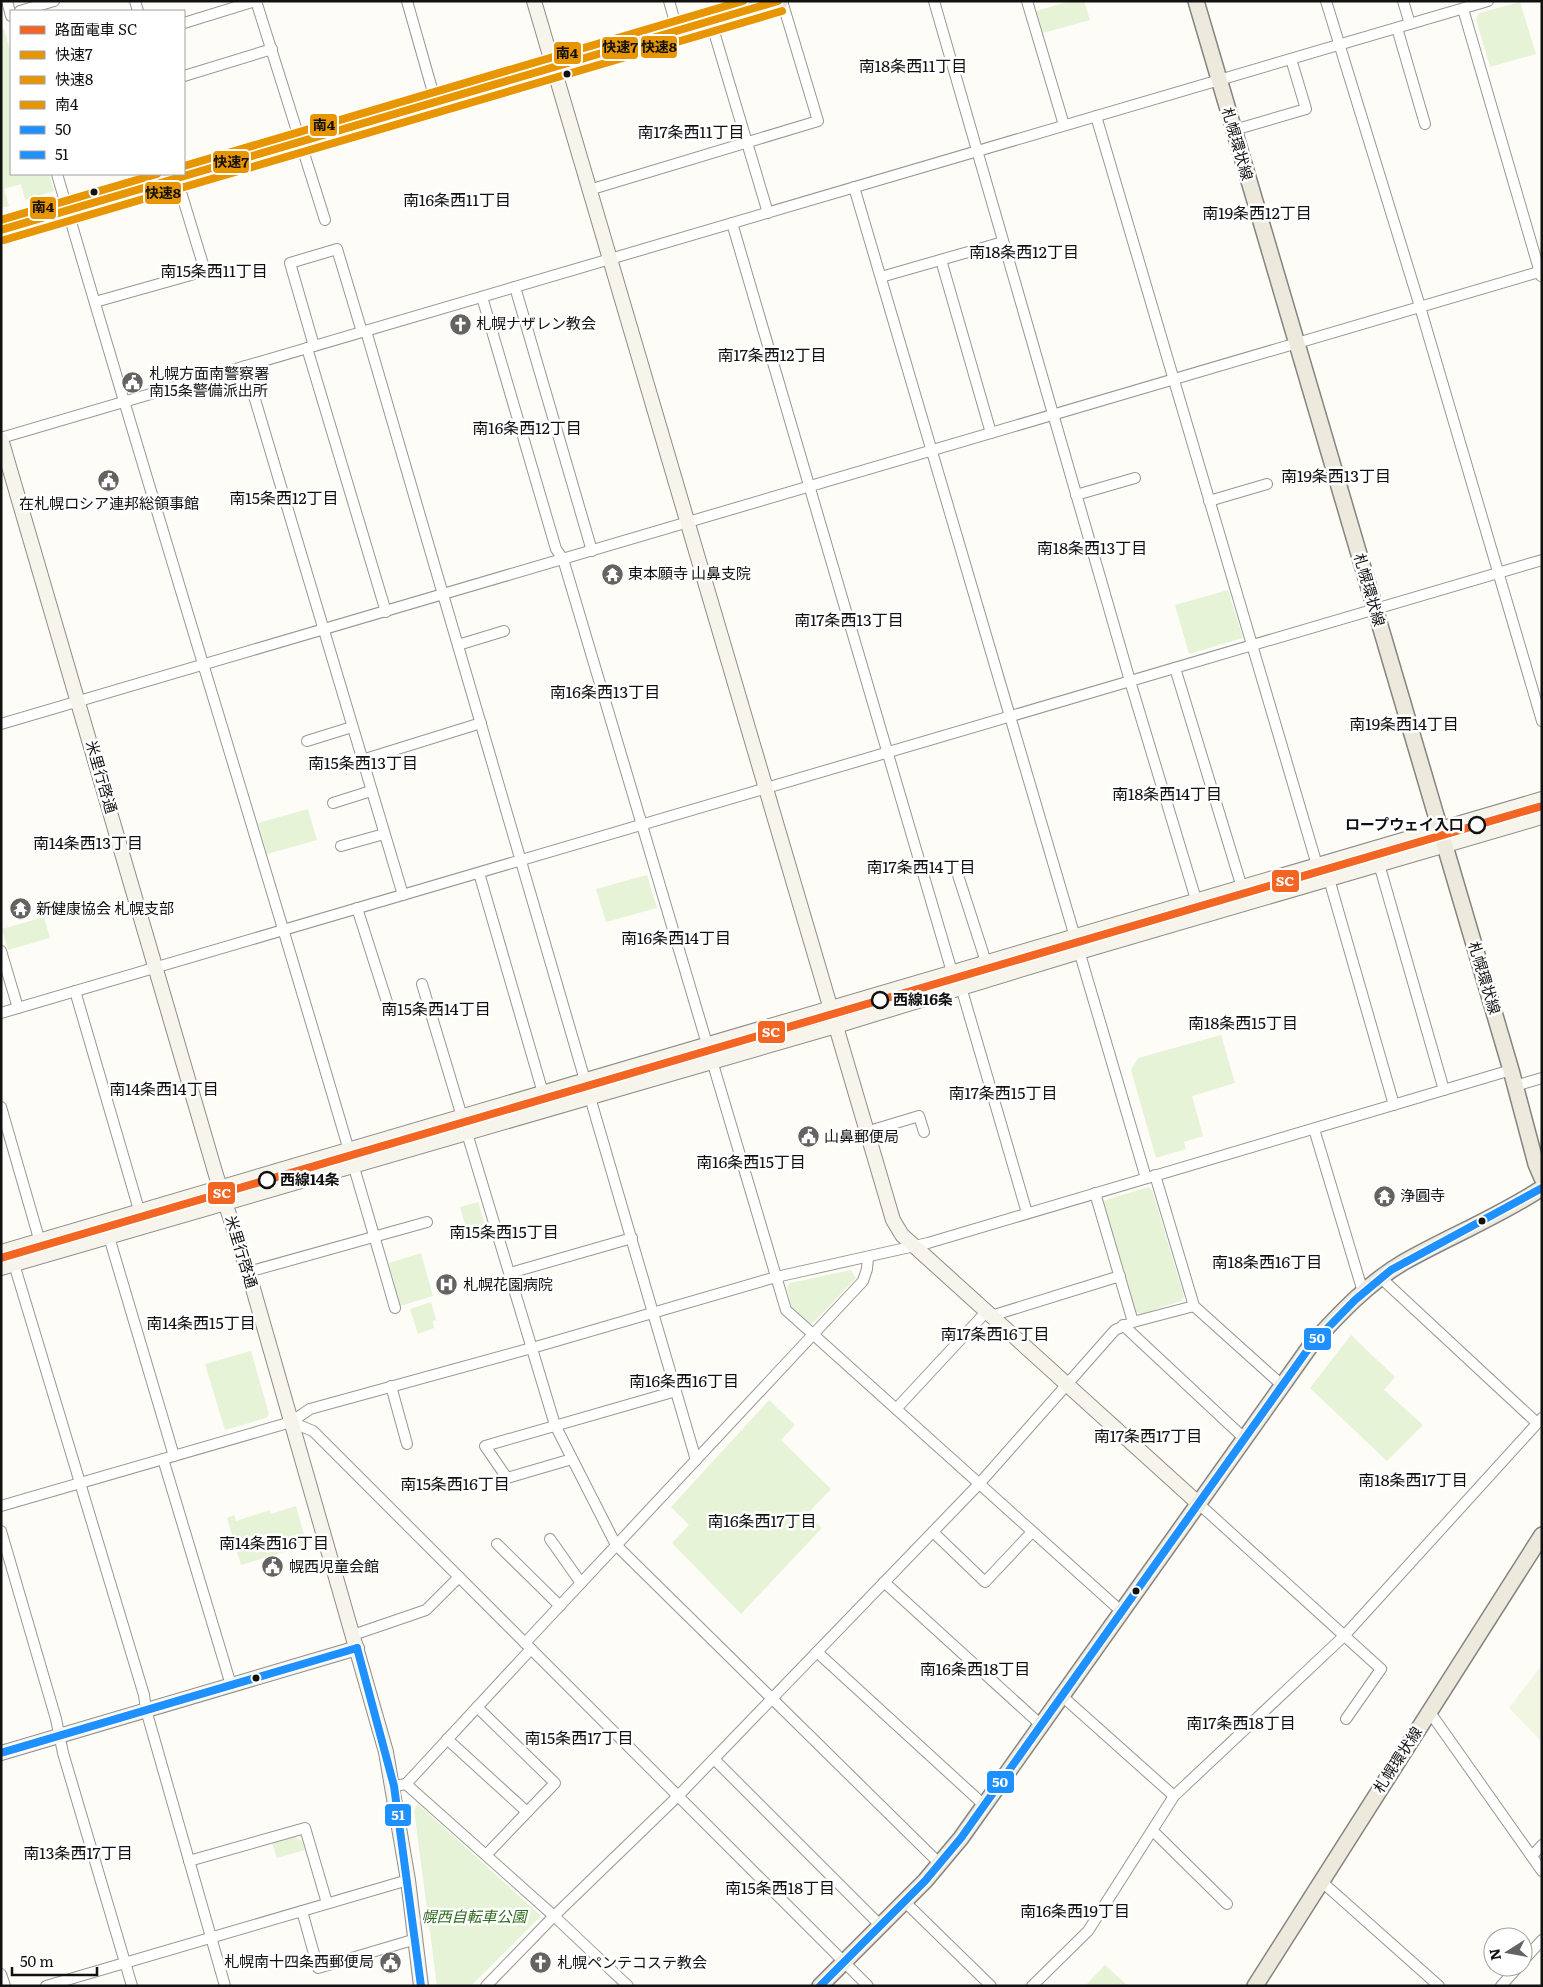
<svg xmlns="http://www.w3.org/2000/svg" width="1543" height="1987" font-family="Literata,'Noto Sans JP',serif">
  <rect width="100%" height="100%" fill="#fdfcf7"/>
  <g fill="#e7f3d7">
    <polygon points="1071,1 1084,1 1090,20 1043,33 1036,11"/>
    <polygon points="1520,2 1536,54 1490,67 1476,19 1479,13"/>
    <polygon points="1,29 4,29 11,53 11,174 49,174 54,191 25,200 21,184 4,189 9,206 1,208"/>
    <polygon points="1228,590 1243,638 1189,654 1175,605"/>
    <polygon points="308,809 317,840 267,854 258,823"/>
    <polygon points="647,875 657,908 606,922 596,889"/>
    <polygon points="44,917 50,938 8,950 2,929"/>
    <polygon points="1221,1035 1235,1083 1192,1096 1203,1136 1184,1142 1186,1149 1156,1158 1131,1070 1138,1058"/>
    <polygon points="1148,1187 1152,1190 1184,1297 1181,1301 1141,1314 1136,1312 1103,1201"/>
    <polygon points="478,1202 488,1235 470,1241 460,1207"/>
    <polygon points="421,1253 433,1296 400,1306 389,1263"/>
    <polygon points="851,1270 856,1278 814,1322 809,1323 792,1308 787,1288 790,1283"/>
    <polygon points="431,1302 436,1320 433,1321 434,1328 418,1334 410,1309"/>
    <polygon points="1351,1335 1395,1377 1384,1390 1423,1425 1387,1461 1310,1388"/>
    <polygon points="251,1351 269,1414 266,1418 225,1430 205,1364"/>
    <polygon points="769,1400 795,1425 781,1440 831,1489 807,1514 822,1528 741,1614 672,1543 689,1525 671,1507"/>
    <polygon points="296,1506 307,1545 241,1565 227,1518 234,1515 236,1521 270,1510 271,1514"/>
    <polygon points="418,1804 541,1916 471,1986 437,1986 414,1810"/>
    <polygon points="295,1837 302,1841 305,1850 277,1858 272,1843"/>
    <polygon points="1105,1965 1128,1986 1085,1986"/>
  </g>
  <polygon fill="#f0f6e1" points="1542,1665 1542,1742 1509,1708"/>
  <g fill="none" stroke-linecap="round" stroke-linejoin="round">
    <defs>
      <g id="street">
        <polyline points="7,1 11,16"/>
        <polyline points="135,1 138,11"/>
        <polyline points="256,1 325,220"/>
        <polyline points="407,1 436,103"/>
        <polyline points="669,1 678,32"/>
        <polyline points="934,1 1130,681 1201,916"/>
        <polyline points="1027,1 1064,125"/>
        <polyline points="1326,1 1418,300 1542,721"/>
        <polyline points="1403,1 1410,24"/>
        <polyline points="1463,9 1541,276"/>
        <polyline points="20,11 54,1"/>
        <polyline points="711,22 768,213"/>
        <polyline points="184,23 255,1"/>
        <polyline points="1397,28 1425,124"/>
        <polyline points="184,76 272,49"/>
        <polyline points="1096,116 1317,865 1329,879 1394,1105"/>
        <polyline points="1234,130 1306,109 1291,59"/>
        <path d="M57,174c110,379 229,755 338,1134"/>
        <polyline points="854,187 1146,1178"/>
        <polyline points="589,190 818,121 782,1"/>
        <polyline points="732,223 952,972"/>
        <polyline points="941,260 991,433"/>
        <polyline points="881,277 1003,242"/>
        <polyline points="515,287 592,551"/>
        <polyline points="482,297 556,549 563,559 786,1310 1122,1612"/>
        <polyline points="95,302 205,271 177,179"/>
        <polyline points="366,331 696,1460"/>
        <polyline points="314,346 290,263 337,249 362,332"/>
        <polyline points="307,348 386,612"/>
        <polyline points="245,366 403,895"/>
        <polyline points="1,438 1488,1"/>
        <polyline points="1076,495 1135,478"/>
        <polyline points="1209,501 1267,484"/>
        <polyline points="458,645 504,631"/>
        <polyline points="1175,668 1247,904"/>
        <polyline points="1,724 1542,271"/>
        <polyline points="307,741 352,727"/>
        <polyline points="362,760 481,723"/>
        <polyline points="333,803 371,791"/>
        <polyline points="341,846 384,834"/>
        <polyline points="1379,864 1444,1090"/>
        <polyline points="956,869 986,962"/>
        <polyline points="479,873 543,1093"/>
        <polyline points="357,908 387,1002"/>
        <polyline points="1,951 18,1008"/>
        <polyline points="422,984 555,1425 616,1545 940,1864"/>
        <polyline points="961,987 1027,1213"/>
        <polyline points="75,991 144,1227"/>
        <polyline points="1,1013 1542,560"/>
        <polyline points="1515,1086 1542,1078"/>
        <polyline points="1,1107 44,1256"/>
        <polyline points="1314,1129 1363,1292"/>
        <polyline points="866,1132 919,1116 924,1132"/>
        <polyline points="1155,1175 1194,1306 1283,1386"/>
        <polyline points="1095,1193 1133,1322"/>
        <polyline points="109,1237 174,1456"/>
        <polyline points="14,1264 144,1695 146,1710 225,1986"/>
        <polyline points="248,1272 427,1222"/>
        <polyline points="510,1273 632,1238"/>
        <polyline points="1381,1278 1537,1423"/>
        <polyline points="991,1316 1120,1276"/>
        <polyline points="1123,1325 1245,1439"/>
        <polyline points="391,1386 407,1444"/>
        <polyline points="896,1409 986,1312"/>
        <polyline points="291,1422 313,1431 868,1986"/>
        <polyline points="163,1459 231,1685"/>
        <polyline points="572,1459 507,1478 485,1446 676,1391"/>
        <polyline points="1199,1504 1381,1669 1346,1719"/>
        <polyline points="1,1506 291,1422 310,1409 539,1346 776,1277 928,1243 1511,1070"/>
        <polyline points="1,1531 56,1719 63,1753 132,1986"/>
        <polyline points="933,1532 985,1582 1032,1532"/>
        <polyline points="550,1539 581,1583"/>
        <polyline points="497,1544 560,1606"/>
        <polyline points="884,1582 1041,1725"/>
        <polyline points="353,1635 426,1610 459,1577"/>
        <polyline points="525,1643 863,1281 867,1269 868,1257"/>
        <polyline points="817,1652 984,1805"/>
        <polyline points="1062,1696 1174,1796"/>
        <polyline points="477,1707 555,1783 486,1855"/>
        <polyline points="1429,1711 1542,1871"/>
        <polyline points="447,1739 527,1812"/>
        <polyline points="714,1759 881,1926"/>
        <polyline points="406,1784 531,1649"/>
        <polyline points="394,1786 406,1784 554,1916 628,1986"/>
        <polyline points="1153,1831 1227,1904"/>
        <polyline points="1532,1856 1542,1845"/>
        <polyline points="189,1861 305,1828 327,1903"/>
        <polyline points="1321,1881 1439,1986"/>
        <polyline points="905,1902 991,1986"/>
        <polyline points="302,1911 318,1968 416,1939"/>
        <polyline points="1523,1961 1542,1940"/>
        <polyline points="1,1974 5,1986"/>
        <polyline points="46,1986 408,1880"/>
        <polyline points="486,1986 554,1916 678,1796 979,1484 1115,1330 1133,1322 1194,1306"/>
        <polyline points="1032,1986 1088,1931 1174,1796 1344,1636 1542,1418"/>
        <polyline points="1501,1986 1518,1967"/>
      </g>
      <g id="secondary">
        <polyline points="534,1 893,1220 902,1235 1199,1504"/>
        <polyline points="1,439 216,1175 250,1278 386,1752 408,1880 421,1986"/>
        <polyline points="1,1252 1542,799"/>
        <polyline points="1,1268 836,1026 1079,952 1542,817"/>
        <polyline points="1,1753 357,1648"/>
      </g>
      <g id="primary">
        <polyline points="1196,1 1511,1070 1536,1164 1542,1178"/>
        <path d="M820,1986l105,-105 36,-43 350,-493c28,-31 57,-62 93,-83 46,-26 94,-45 138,-74"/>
        <polyline points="1255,1986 1542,1535"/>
      </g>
      <polyline id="highway" points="1,230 779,1"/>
    </defs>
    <use href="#street" stroke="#979795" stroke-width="12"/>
    <use href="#secondary" stroke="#8e8d8b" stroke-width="16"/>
    <use href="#primary" stroke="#858482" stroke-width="18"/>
    <use href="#highway" stroke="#858482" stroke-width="20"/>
    <use href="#street" stroke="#fffffe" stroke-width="10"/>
    <use href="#secondary" stroke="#f6f4eb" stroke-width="14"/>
    <use href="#primary" stroke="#ede9dc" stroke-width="15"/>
    <use href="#highway" stroke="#eae1d8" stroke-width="18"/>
    <polyline stroke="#d9c6c7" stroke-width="1" points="918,995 949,980"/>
    <defs>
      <polyline id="bus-1" points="1,230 778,1"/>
      <polyline id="bus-2" points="4,240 782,11"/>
      <g id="bus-3">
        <polyline points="184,166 743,1"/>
        <polyline points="1,220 157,174"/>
      </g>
      <polyline id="bus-4" points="820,1986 925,1881 961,1838 1311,1345 1355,1300 1391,1270 1542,1188"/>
      <g id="bus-5">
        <polyline points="357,1648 394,1786 421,1986"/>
        <polyline points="1,1753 357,1648"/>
      </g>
    </defs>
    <use href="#bus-1" stroke="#fff" stroke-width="11"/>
    <use href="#bus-2" stroke="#fff" stroke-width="11"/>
    <use href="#bus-3" stroke="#fff" stroke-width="11"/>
    <use href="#bus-4" stroke="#fff" stroke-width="11"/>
    <use href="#bus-5" stroke="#fff" stroke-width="11"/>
    <use href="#bus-1" stroke="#e79602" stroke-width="8"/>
    <use href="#bus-2" stroke="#e79602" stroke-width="8"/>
    <use href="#bus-3" stroke="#e79602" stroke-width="8"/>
    <use href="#bus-4" stroke="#1e90ff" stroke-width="8"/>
    <use href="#bus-5" stroke="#1e90ff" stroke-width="8"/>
    <defs>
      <polyline id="tram-1" points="1,1258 1542,806"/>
    </defs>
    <use href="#tram-1" stroke="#fff" stroke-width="11"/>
    <use href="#tram-1" stroke="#f26522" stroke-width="8"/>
  </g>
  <defs>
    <symbol id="church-disc" viewBox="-11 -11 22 22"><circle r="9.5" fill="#646362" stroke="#fff"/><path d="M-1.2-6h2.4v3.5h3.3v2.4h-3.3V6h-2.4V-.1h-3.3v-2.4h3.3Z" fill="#fff"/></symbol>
    <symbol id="civic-disc" viewBox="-11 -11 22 22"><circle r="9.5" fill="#646362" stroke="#fff"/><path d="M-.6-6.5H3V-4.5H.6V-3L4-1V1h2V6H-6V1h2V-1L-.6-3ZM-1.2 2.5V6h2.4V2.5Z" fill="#fff"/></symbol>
    <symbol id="temple-disc" viewBox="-11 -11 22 22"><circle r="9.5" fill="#646362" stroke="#fff"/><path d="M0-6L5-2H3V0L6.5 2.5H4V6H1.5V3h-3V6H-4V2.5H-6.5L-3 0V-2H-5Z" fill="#fff"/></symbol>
    <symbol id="hospital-disc" viewBox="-11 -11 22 22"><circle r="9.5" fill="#646362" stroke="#fff"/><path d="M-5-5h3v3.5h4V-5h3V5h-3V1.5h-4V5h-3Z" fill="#fff"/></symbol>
  </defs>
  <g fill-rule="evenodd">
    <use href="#church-disc" x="448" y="312" width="25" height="25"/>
    <use href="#civic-disc" x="120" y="370" width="25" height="25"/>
    <use href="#civic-disc" x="96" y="468" width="25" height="25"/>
    <use href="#temple-disc" x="600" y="562" width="25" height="25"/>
    <use href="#temple-disc" x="8" y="896" width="25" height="25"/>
    <use href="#civic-disc" x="796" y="1124" width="25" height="25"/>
    <use href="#temple-disc" x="1372" y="1184" width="25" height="25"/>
    <use href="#hospital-disc" x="434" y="1272" width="25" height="25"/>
    <use href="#civic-disc" x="260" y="1554" width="25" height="25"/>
    <use href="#civic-disc" x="378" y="1950" width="25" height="25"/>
    <use href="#church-disc" x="528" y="1950" width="25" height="25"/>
  </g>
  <g fill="#111" stroke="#fff" stroke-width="2">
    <circle cx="567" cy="74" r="4.5"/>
    <circle cx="94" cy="192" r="4.5"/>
    <circle cx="1482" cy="1221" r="4.5"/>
    <circle cx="1136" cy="1591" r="4.5"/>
    <circle cx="256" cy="1678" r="4.5"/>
  </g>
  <g fill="#fff" stroke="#111" stroke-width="2.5">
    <circle cx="1477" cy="825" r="8"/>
    <circle cx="880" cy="1000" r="8"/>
    <circle cx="267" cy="1180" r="8"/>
  </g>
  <g text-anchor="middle" stroke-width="5" stroke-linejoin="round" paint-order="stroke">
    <g font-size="15" fill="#111" stroke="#fff">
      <text transform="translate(1237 144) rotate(74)" y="5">札幌環状線</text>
      <text transform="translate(1369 590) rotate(74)" y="5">札幌環状線</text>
      <text transform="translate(101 777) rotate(74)" y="5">米里行啓通</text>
      <text transform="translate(1484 978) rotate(73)" y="5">札幌環状線</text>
      <text transform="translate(241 1252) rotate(73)" y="5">米里行啓通</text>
      <text transform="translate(1398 1760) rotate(-57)" y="5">札幌環状線</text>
    </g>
    <g font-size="15" fill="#111" stroke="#fff" text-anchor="start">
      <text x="476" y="329">札幌ナザレン教会</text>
      <text x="149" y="379">札幌方面南警察署<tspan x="149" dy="17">南15条警備派出所</tspan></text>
      <text x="109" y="509" text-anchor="middle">在札幌ロシア連邦総領事館</text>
      <text x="628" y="579">東本願寺 山鼻支院</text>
      <text x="36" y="914">新健康協会 札幌支部</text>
      <text x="824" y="1142">山鼻郵便局</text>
      <text x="1400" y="1201">浄圓寺</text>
      <text x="463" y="1290">札幌花園病院</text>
      <text x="289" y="1572">幌西児童会館</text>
      <text x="374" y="1967" text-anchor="end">札幌南十四条西郵便局</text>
      <text x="557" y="1968">札幌ペンテコステ教会</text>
    </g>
    <g font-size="15" font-weight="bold" fill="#111" stroke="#fff" text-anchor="start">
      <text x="1464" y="830" text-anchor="end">ロープウェイ入口</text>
      <text x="893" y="1005">西線16条</text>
      <text x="280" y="1185">西線14条</text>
    </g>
    <g font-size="15" font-style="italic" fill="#2f6b1f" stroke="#fff">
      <text x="474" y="1922">幌西自転車公園</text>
    </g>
    <g font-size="16" fill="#111" stroke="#fff">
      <text x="913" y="72">南18条西11丁目</text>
      <text x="691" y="138">南17条西11丁目</text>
      <text x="457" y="206">南16条西11丁目</text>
      <text x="1257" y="219">南19条西12丁目</text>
      <text x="1024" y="258">南18条西12丁目</text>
      <text x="214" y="277">南15条西11丁目</text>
      <text x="772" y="361">南17条西12丁目</text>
      <text x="527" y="434">南16条西12丁目</text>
      <text x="1336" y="482">南19条西13丁目</text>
      <text x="284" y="504">南15条西12丁目</text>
      <text x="1092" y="554">南18条西13丁目</text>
      <text x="849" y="626">南17条西13丁目</text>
      <text x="605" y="698">南16条西13丁目</text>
      <text x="1404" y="730">南19条西14丁目</text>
      <text x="363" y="769">南15条西13丁目</text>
      <text x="1167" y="800">南18条西14丁目</text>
      <text x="88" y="849">南14条西13丁目</text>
      <text x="921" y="873">南17条西14丁目</text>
      <text x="676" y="944">南16条西14丁目</text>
      <text x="436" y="1015">南15条西14丁目</text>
      <text x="1243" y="1029">南18条西15丁目</text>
      <text x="164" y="1095">南14条西14丁目</text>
      <text x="1003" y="1099">南17条西15丁目</text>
      <text x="751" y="1168">南16条西15丁目</text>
      <text x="504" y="1238">南15条西15丁目</text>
      <text x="1267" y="1268">南18条西16丁目</text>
      <text x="201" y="1329">南14条西15丁目</text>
      <text x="995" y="1340">南17条西16丁目</text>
      <text x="684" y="1387">南16条西16丁目</text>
      <text x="1148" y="1442">南17条西17丁目</text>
      <text x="1413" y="1486">南18条西17丁目</text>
      <text x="455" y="1490">南15条西16丁目</text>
      <text x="762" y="1527">南16条西17丁目</text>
      <text x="274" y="1549">南14条西16丁目</text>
      <text x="975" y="1675">南16条西18丁目</text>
      <text x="1241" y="1729">南17条西18丁目</text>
      <text x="579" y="1744">南15条西17丁目</text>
      <text x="78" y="1859">南13条西17丁目</text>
      <text x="780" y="1894">南15条西18丁目</text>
      <text x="1075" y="1917">南16条西19丁目</text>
    </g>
  </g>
  <g stroke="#fff" stroke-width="2">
    <rect x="640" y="35" width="38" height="24" rx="5" fill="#e79602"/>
    <rect x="601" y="36" width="38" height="24" rx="5" fill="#e79602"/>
    <rect x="553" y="41" width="29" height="24" rx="5" fill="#e79602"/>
    <rect x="309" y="113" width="29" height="24" rx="5" fill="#e79602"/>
    <rect x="212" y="150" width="38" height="24" rx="5" fill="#e79602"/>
    <rect x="144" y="181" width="38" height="24" rx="5" fill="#e79602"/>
    <rect x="29" y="196" width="28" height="24" rx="5" fill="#e79602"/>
    <rect x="1271" y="869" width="29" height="24" rx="5" fill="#f26522"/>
    <rect x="757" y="1020" width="29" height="24" rx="5" fill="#f26522"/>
    <rect x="207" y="1181" width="29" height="24" rx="5" fill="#f26522"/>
    <rect x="1303" y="1327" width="29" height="24" rx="5" fill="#1e90ff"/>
    <rect x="986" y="1770" width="29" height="24" rx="5" fill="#1e90ff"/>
    <rect x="384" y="1803" width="28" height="24" rx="5" fill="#1e90ff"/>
  </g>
  <g font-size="14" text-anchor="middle" font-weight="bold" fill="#fff">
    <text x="1285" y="886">SC</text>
    <text x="771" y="1037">SC</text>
    <text x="222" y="1198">SC</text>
    <text x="1317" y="1343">50</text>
    <text x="1000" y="1787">50</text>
    <text x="398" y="1820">51</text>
  </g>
  <g font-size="14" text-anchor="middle" font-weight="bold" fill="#111">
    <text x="659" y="52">快速8</text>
    <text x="620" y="52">快速7</text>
    <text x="567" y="58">南4</text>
    <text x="324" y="130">南4</text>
    <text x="231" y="167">快速7</text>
    <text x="163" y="198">快速8</text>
    <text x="43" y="212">南4</text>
  </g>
  <rect width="1543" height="1987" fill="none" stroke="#111111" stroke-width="5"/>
  <rect x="10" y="10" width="175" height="165" fill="#ffffff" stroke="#a0a0a0"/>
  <rect x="20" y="26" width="25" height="8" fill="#f26522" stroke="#a0a0a0"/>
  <text x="55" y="35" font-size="15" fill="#111111">路面電車 SC</text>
  <rect x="20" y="51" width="25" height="8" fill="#e79602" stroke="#a0a0a0"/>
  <text x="55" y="60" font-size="15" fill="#111111">快速7</text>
  <rect x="20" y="76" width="25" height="8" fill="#e79602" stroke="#a0a0a0"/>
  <text x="55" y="85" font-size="15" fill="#111111">快速8</text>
  <rect x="20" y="101" width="25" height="8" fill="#e79602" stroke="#a0a0a0"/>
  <text x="55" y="110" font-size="15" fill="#111111">南4</text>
  <rect x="20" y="126" width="25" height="8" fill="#1e90ff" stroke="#a0a0a0"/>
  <text x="55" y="135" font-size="15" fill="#111111">50</text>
  <rect x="20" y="151" width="25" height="8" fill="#1e90ff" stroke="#a0a0a0"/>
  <text x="55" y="160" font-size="15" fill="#111111">51</text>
  <g transform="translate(1508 1952) rotate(259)"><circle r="24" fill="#ffffff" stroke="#a0a0a0"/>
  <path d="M0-4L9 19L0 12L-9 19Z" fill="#646362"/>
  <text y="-8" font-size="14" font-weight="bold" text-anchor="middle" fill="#111111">N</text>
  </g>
  <path d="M12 1967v8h85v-8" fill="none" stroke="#111111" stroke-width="2.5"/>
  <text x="20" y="1967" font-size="15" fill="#111111" stroke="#ffffff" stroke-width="4" paint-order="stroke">50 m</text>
</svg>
